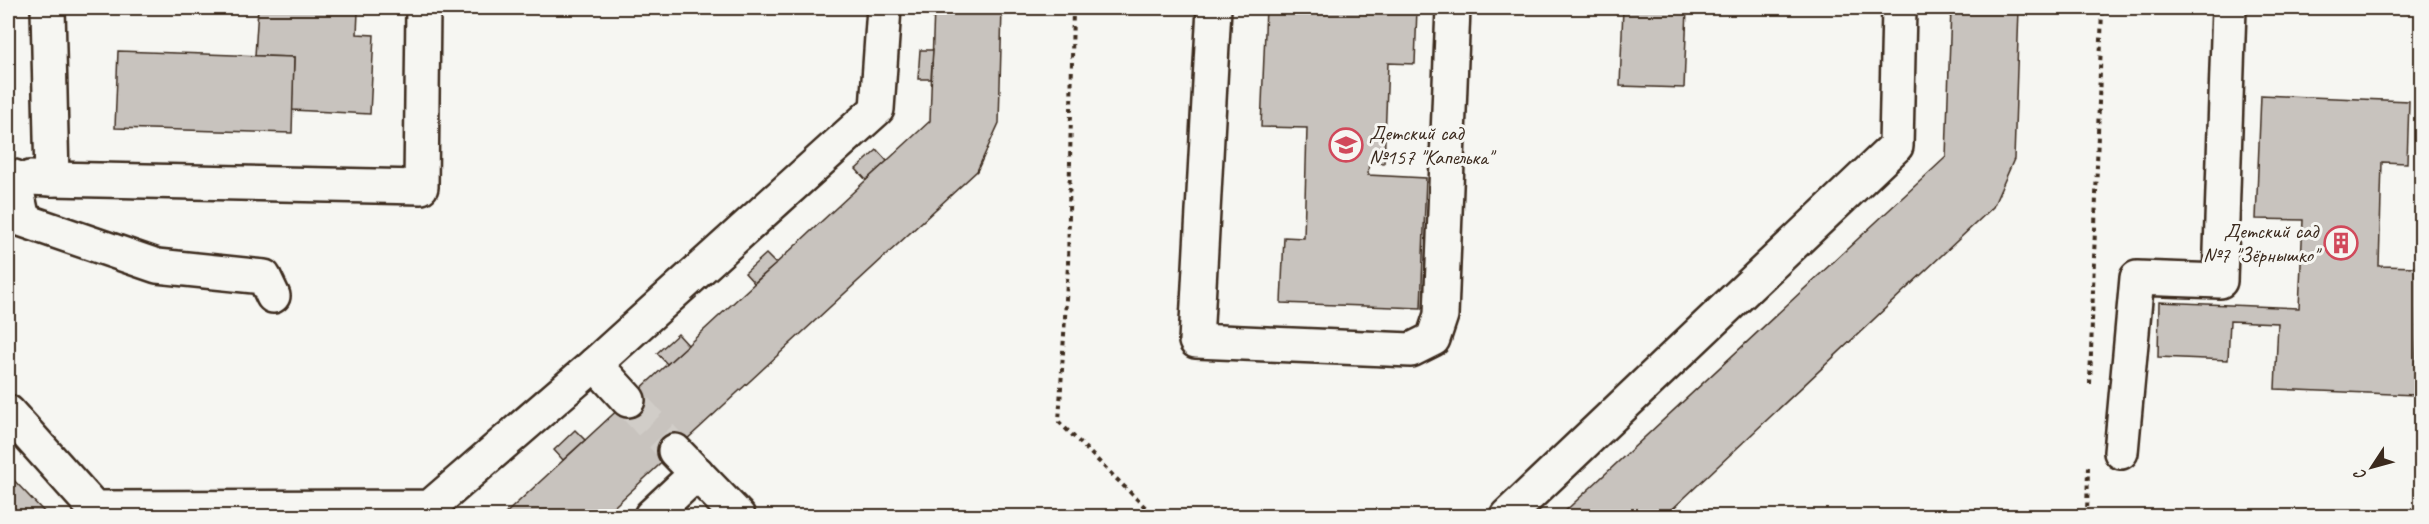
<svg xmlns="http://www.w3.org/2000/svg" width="2429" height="524" font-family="Caveat,sans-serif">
  <rect width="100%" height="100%" fill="#f6f6f2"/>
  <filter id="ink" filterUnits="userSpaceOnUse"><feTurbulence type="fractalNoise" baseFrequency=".0167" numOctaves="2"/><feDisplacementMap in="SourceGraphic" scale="12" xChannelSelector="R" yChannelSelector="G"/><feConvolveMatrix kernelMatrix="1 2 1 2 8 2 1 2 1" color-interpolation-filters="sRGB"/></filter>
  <g filter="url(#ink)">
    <g fill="#c8c3be" stroke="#3b2a1e" stroke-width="1.5">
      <polygon points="258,8 358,12 357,34 374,35 370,114 292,110 294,57 255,56"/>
      <polygon points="934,8 1002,8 999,123 977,171 604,516 503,516 930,121"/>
      <polygon points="1266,8 1417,8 1415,64 1388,63 1384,163 1369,162 1368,175 1426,178 1421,308 1281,303 1284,237 1304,238 1307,128 1261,127"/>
      <polygon points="1623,8 1687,8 1684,88 1620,86"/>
      <polygon points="1951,8 2019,8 2014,159 1993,207 1665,516 1560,516 1946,157"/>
      <polygon points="8,18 14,18 11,103 8,103"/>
      <polygon points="920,50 933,50 931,79 918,79"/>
      <polygon points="118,51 294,57 292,133 115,128"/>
      <polygon points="2261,95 2409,101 2407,163 2382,162 2379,266 2419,267 2415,395 2275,389 2278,323 2230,321 2228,360 2158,357 2159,302 2299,308 2303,220 2256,219"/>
      <polygon points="877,150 887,161 866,180 856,169"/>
      <polygon points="766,254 776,264 754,283 745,273"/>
      <polygon points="678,334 688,345 667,364 657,353"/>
      <polygon points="575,430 585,440 563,460 554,450"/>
      <polygon points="8,474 48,516 8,516"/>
    </g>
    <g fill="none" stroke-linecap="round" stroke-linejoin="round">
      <polyline stroke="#d1cdc8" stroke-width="33" stroke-dasharray="33 16" stroke-linecap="butt" points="628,400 675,451"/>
      <defs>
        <g id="minor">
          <polyline points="1214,8 1196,341 1411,350 1433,339 1441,315 1453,8"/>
          <polyline points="14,177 23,220 157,266 264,277 273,296"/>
          <polyline points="30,178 52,179 48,8"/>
          <polyline points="52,179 421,187 423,8"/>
          <polyline points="595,364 628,400"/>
          <polyline points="8,412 94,508 430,507 595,364 877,109 884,8"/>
          <polyline points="675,451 738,516"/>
          <polyline points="2121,452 2137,278 2220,281 2229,8"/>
          <polyline points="651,516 697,473"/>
          <polyline points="1507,516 1896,146 1899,8"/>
        </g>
      </defs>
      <use href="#minor" stroke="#3b2a1e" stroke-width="38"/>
      <g stroke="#3b2a1e" stroke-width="4" stroke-dasharray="4.5 4.5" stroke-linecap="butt">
        <polyline points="1073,8 1068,265 1059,422 1154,516"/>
        <polyline points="2090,384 2102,8"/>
        <polyline points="2087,516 2088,466"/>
      </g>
      <use href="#minor" stroke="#f6f6f2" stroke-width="33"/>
    </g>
  </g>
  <defs>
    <symbol id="school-ring" viewBox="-11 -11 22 22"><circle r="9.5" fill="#f6f6f2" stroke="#d1495b" stroke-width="1.5"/><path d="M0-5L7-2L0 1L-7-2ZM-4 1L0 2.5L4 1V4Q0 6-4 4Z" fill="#d1495b"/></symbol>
    <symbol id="building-ring" viewBox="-11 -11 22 22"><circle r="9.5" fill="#f6f6f2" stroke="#d1495b" stroke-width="1.5"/><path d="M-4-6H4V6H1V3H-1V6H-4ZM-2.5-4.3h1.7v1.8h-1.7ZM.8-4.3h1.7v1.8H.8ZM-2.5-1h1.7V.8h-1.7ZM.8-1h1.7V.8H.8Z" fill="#d1495b"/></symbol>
  </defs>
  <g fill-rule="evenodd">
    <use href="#school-ring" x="1327" y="126" width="38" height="38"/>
    <use href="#building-ring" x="2322" y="224" width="38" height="38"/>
  </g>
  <g text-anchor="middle" stroke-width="6" stroke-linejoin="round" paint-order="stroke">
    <g font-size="21" fill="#3b2a1e" stroke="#f6f6f2" text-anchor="start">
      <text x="1369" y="140">Детский сад<tspan x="1369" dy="24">№157 "Капелька"</tspan></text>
      <text x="2318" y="238" text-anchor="end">Детский сад<tspan x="2318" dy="24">№7 "Зёрнышко"</tspan></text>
    </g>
  </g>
  <rect width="2429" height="524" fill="none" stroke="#f6f6f2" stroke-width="30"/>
  <rect x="15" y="15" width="2399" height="494" fill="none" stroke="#3b2a1e" stroke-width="2" filter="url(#ink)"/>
  <g transform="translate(2372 467) rotate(234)" stroke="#f6f6f2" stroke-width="4.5" paint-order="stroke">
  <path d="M0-4.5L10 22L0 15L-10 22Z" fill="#3b2a1e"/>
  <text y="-9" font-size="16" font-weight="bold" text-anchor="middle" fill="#3b2a1e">С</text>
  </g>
</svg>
